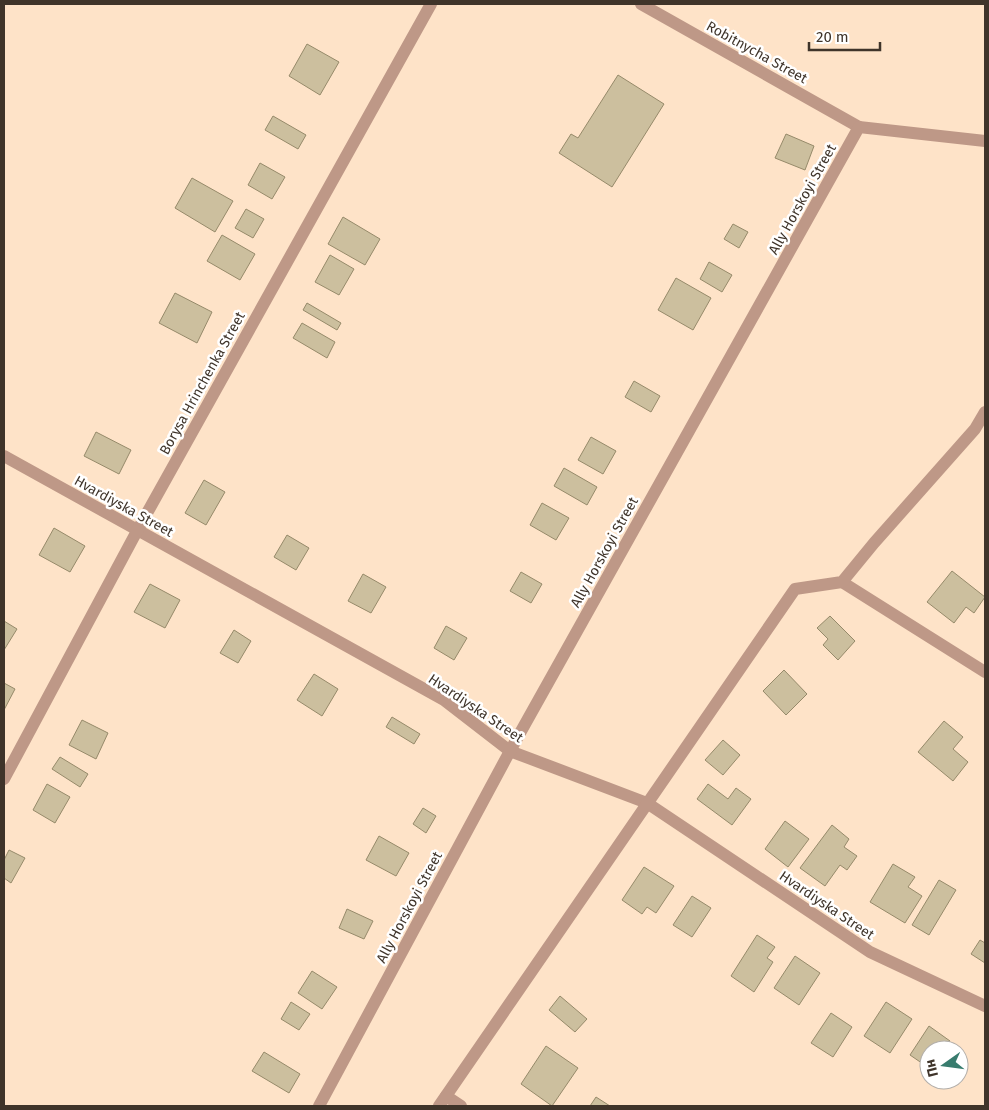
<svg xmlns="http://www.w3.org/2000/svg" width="989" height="1110" font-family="'Fira Sans',sans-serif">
  <rect width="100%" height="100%" fill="#fee3c8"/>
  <g fill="#ccbf9e" stroke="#968a6a">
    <polygon points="307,44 339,62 320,95 289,76"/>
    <polygon points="618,75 664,104 612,187 559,153 571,134 578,138"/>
    <polygon points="273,116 306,135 298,149 265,130"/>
    <polygon points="786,134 814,146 805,170 775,158"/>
    <polygon points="260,163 285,177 272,199 248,185"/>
    <polygon points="192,178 233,201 215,232 175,208"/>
    <polygon points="246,209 264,219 253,238 235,228"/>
    <polygon points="343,217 380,239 365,265 328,244"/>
    <polygon points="733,224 748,232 739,248 724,239"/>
    <polygon points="222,235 255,254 240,280 207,261"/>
    <polygon points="330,255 354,269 339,295 315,282"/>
    <polygon points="709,262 732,275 722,292 700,279"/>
    <polygon points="676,278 711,298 693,330 658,310"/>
    <polygon points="175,293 212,312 197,343 159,323"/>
    <polygon points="307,303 341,323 337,330 303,310"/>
    <polygon points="302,323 335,342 327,358 293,338"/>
    <polygon points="634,381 660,396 651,412 625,397"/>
    <polygon points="96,432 131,450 119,474 84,456"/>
    <polygon points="591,437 616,451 603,474 578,460"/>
    <polygon points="564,468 597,487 587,505 554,486"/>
    <polygon points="204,480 225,492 206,525 185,513"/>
    <polygon points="542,503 569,518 556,540 530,525"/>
    <polygon points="54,528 85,546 70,572 39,555"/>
    <polygon points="287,535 309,548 296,570 274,557"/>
    <polygon points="952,571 985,597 974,613 966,607 954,623 927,602"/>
    <polygon points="521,572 542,584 531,603 510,591"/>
    <polygon points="363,574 386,587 371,613 348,601"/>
    <polygon points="150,584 180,600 165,628 134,612"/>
    <polygon points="830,616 855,641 838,660 823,645 828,639 817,628"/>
    <polygon points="4,621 17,629 4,650"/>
    <polygon points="446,626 467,638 454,660 434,648"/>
    <polygon points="234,630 251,641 238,663 220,653"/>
    <polygon points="784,670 807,694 786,715 763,691"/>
    <polygon points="314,674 338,689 322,716 297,700"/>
    <polygon points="4,683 15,689 4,710"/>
    <polygon points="392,717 420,734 414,744 386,727"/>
    <polygon points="82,720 108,733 96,759 69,745"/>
    <polygon points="944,721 963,737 953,749 968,762 953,781 918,752"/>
    <polygon points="723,740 740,755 723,775 705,760"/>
    <polygon points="60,757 88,774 80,787 52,769"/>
    <polygon points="47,784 70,797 55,823 33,810"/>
    <polygon points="708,784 728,799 736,788 751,799 732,825 697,799"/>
    <polygon points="423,808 436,816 426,833 413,824"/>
    <polygon points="785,821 809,839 788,867 765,849"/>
    <polygon points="832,825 849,839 844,847 857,856 847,870 840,865 825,886 800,868"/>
    <polygon points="379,836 409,853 396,876 366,860"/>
    <polygon points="9,850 25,858 11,883 4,878 4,860"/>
    <polygon points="893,864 915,877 908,887 922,896 905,923 870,902"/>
    <polygon points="644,867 674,886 656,913 647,907 642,914 622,900"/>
    <polygon points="939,880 956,890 929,935 912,925"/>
    <polygon points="692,896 711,908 692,937 673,925"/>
    <polygon points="347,909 373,921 364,939 339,928"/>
    <polygon points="757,935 775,947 767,958 773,962 754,992 731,976"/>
    <polygon points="980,940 985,943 985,963 971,954"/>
    <polygon points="795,956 820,973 799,1005 774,988"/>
    <polygon points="312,971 337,987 322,1009 298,993"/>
    <polygon points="560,996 587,1019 575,1032 549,1010"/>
    <polygon points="291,1002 310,1014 299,1030 281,1019"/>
    <polygon points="886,1002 912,1019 890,1053 864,1036"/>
    <polygon points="831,1013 852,1027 833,1057 811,1043"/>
    <polygon points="929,1026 950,1041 944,1050 929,1050 929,1068 910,1055"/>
    <polygon points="546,1046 578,1068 552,1106 521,1084"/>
    <polygon points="264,1052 300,1074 289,1093 252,1071"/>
    <polygon points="596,1097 610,1106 590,1106"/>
  </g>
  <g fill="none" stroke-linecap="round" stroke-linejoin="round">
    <g stroke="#be9887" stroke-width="12">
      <polyline points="641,4 859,127"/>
      <polyline points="4,456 444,700 510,751 647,803 870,952 985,1006"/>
      <polyline points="842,582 985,672"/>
      <polyline points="4,779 137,531 431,4"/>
      <polyline points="446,1096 461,1106"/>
      <polyline points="319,1106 510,751 859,127 985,141"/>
      <polyline points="439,1106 795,589 842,582 874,543 975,429 985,412"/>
    </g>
  </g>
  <g text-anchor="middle" stroke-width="5" stroke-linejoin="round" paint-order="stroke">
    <g font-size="14" fill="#3f342a" stroke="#fff">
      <text transform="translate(757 52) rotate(29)" y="5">Robitnycha Street</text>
      <text transform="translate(802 199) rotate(-61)" y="5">Ally Horskoyi Street</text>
      <text transform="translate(202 383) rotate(-61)" y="5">Borysa Hrinchenka Street</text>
      <text transform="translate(124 506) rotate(29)" y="5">Hvardiyska Street</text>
      <text transform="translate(604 552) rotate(-61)" y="5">Ally Horskoyi Street</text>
      <text transform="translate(476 708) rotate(34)" y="5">Hvardiyska Street</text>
      <text transform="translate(827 905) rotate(34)" y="5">Hvardiyska Street</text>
      <text transform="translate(409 907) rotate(-62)" y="5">Ally Horskoyi Street</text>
    </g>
  </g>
  <rect width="989" height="1110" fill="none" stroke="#3f342a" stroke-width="10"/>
  <g transform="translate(944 1065) rotate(256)"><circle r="24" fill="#ffffff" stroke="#b2aeaa"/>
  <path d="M0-4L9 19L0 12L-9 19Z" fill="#387c6e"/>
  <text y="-8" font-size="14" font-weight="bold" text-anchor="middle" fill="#3f342a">Пн</text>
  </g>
  <path d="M809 42v8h71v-8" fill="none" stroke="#3f342a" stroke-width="2.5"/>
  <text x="816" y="42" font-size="15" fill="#3f342a" stroke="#ffffff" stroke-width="4" paint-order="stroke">20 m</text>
</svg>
